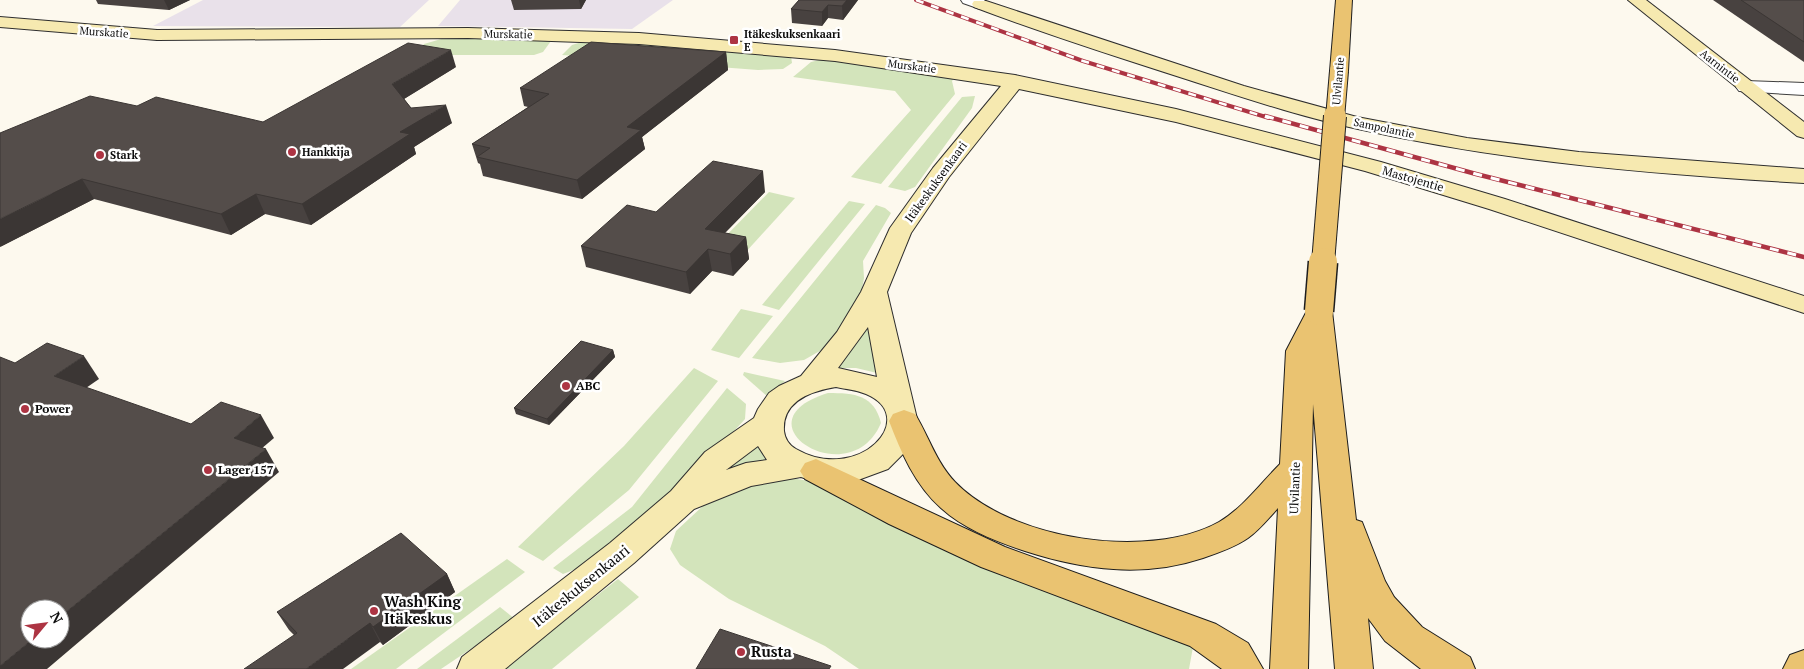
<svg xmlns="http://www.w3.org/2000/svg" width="1804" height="669" font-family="'PT Serif',serif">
  <rect width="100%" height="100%" fill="#fdf9ee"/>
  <g fill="#e9e1ea">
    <polygon points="203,0 429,0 400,27 153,26"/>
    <polygon points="460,0 673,0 632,29 438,26"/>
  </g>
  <g fill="#d3e4bb">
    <polygon points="448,37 541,38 551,41 543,52 534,55 415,55 424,44"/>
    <polygon points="588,40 624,41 791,56 792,63 783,69 758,70 562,55 572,45"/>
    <polygon points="827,58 956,76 952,81 955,94 881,184 851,177 911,110 895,91 793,77 811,62"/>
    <polygon points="975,96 972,108 915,187 905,191 888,187 962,97"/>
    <polygon points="769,192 795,198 744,254 715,247"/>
    <polygon points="849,201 865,204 779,310 762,305"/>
    <polygon points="876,205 885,208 891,213 863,261 864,278 859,306 825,348 804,360 780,363 752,358"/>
    <polygon points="741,309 773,316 739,358 711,350"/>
    <polygon points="872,318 877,373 856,368 835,368"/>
    <polygon points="694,368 718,381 629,490 543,561 518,547 624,446"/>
    <polygon points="744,372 785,381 768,397 743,375"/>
    <path d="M727,388l19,16 -1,15c-49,55 -108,101 -164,148l-18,7 -10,-6 79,-61z"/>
    <path d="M828,393c27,0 46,2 53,30 -31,73 -148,-1 -53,-30z"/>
    <polygon points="758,440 769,458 712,480"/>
    <polygon points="781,476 814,482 1193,647 1189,669 859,669 825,646 729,599 680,565 670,549 676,531 705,504 745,483"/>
    <polygon points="507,559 525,572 396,669 351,669"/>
    <polygon points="618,579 639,597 552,669 503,669"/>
    <polygon points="500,607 515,619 441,669 417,669"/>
  </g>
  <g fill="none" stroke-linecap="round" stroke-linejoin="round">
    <defs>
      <g id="street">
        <polygon points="961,0 984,0 988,4 980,9 963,3"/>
        <polygon points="1746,81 1804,83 1804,95 1739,91 1736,87 1739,83"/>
      </g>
      <g id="secondary">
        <polygon points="1628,0 1646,0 1804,122 1804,138 1797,136"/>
        <path d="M974,1h12l258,85 113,31 110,21 112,14 225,17v14c-150,-9 -299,-21 -446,-54 -57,-12 -113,-31 -169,-49 -72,-23 -144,-46 -215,-73l-2,-3z"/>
        <path d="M0,17l157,13 311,-2 171,5 196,17 180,25 161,34 205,53 124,37 299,97v17l-315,-104 -124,-38 -189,-49 -157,-33 -70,88 -38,56 -24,59 31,131 -12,28 -18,18 -38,14h-31l-18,-6 -50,9 -57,23 -60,54 -129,106h-48l5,-12 148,-114 61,-52 34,-39 49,-34 4,-9 11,-16 10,-7 22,-10 36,-44 24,-40 29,-64 43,-60 68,-82 -166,-25 -196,-17 -171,-6 -311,2 -157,-13zM868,327l9,50 -39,-9zM836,387c9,2 21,3 30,7 55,23 -7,91 -70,55 -7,-4 -11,-10 -12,-18 -2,-30 27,-40 52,-44zM758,446l9,14 -21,3 -20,7z"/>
      </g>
      <g id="primary">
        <polygon points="1336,0 1352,0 1348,71 1346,75 1332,75 1330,71"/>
        <path d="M1319,303l9,2 4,6 24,209 6,2 23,59 9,16 28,30 48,30 5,12h-54l-36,-28 -17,-23 5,51h-38l-22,-265 -5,265h-38l8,-161c-9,10 -19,22 -30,30 -13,9 -30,15 -45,20 -60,20 -119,12 -178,-7 -30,-10 -61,-22 -84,-43 -26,-23 -40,-56 -52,-87l4,-7 11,-4 11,4c14,23 21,48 40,68 56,58 194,79 264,40 24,-14 42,-39 61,-58l6,-113 24,-46z"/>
        <polygon points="816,459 1005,547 1216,624 1248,643 1263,669 1222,669 1190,646 981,567 889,524 805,479 800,471 805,463"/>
        <polygon points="1804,650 1804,669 1783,669 1790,655"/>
      </g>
    </defs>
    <use href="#street" stroke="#3f3f3f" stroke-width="2"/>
    <use href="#secondary" stroke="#2e2e2e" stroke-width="2"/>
    <use href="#primary" stroke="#1d1d1d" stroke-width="2"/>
    <use href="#street" fill="#fff" fill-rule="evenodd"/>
    <use href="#secondary" fill="#f6e9b0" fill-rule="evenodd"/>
    <use href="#primary" fill="#eac371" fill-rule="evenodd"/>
    <defs>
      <polyline id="rail-far1" points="916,0 1083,61 1269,118"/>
      <polyline id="rail" points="1265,116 1476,174 1804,257"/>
    </defs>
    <use href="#rail-far1" stroke="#ad3443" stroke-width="4"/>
    <use href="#rail" stroke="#ad3443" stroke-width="4.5"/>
    <use href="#rail-far1" stroke="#fff" stroke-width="2.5" stroke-dasharray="8" stroke-linecap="butt"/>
    <use href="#rail" stroke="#fff" stroke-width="3" stroke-dasharray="9" stroke-linecap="butt"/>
    <defs>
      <polyline id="primary-bridge-far2" points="1335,118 1339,71"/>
      <polyline id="primary-bridge-far1" points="1323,263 1335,116"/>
      <polyline id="primary-bridge" points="1319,311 1323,262"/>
    </defs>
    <use href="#primary-bridge-far2" stroke="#1d1d1d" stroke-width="20" stroke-linecap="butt"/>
    <use href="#primary-bridge-far1" stroke="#1d1d1d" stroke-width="24" stroke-linecap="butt"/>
    <use href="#primary-bridge" stroke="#1d1d1d" stroke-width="31" stroke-linecap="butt"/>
    <use href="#primary-bridge-far2" stroke="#eac371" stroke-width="18"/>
    <use href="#primary-bridge-far1" stroke="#eac371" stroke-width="22"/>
    <use href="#primary-bridge" stroke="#eac371" stroke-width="28"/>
  </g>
  <g fill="#484240">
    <polygon points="96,0 190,0 169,10 98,4"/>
    <polygon points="511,0 586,0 581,9 514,10"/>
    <polygon points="799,0 858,0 843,20 828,18 822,26 792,23 791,9"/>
    <polygon points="1713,0 1804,0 1804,62"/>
    <polygon points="726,52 728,70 642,137 645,149 582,199 483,176 480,164 478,163 472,144 528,107 524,106 520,88"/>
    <polygon points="456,67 404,99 411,108 452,123 414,147 416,154 311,225 265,214 231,235 94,199 0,247 137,106 263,122"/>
    <polygon points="765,192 725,233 746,237 749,259 733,276 712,271 690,294 586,267 581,246 656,212"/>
    <polygon points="613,350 615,357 549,425 516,414 514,408"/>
    <polygon points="447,574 455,592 383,645 380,642 294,635 289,630 277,612"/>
  </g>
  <g fill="#3b3634">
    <polygon points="164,0 190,0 169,10"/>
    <polygon points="579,0 586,0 581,9"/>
    <polygon points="847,0 858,0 843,20 842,6"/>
    <polygon points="828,5 828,18 822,26 822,12"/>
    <polygon points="451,50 456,67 399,102 392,84"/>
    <polygon points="726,52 728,70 642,137 645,149 582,199 577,180 627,127"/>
    <polygon points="446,105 452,123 414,147 416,154 311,225 302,204 400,132"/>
    <polygon points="763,171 765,192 708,250 712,271 690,294 686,272 705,229"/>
    <polygon points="82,179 94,199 0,247 0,219"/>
    <polygon points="256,194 265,214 231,235 221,214"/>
    <polygon points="746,237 749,259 733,276 730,254"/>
    <polygon points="613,350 615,357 549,425 547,419"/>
    <polygon points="84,356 99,379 70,399 54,376"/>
    <polygon points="261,415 274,438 247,461 234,438"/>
    <polygon points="266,449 279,472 47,669 0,669 0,666 33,639 60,639 60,617"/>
    <polygon points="447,574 455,592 383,645 373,627"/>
    <polygon points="370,623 380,642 343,669 306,669"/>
  </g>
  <g fill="#544d4a" stroke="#3b3634">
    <polygon points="799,0 847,0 842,6 828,5 822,12 791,9"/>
    <polygon points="1741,0 1804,0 1804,42"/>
    <polygon points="591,42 726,52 627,127 641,130 577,180 477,157 490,148 472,144 549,94 520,88"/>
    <polygon points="408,43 451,50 392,84 411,108 446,105 400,132 410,134 302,204 256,194 221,214 82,179 0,219 0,133 90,96 137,106 156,97 263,122"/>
    <polygon points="713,161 763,171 705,229 746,237 730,254 708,249 686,272 581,246 627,205 656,212"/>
    <polygon points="581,341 613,350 547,419 514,408"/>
    <polygon points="47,343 84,356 54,376 191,424 221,402 261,415 234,438 266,449 60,617 60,609 30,609 30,639 33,639 0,666 0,357 15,363"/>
    <polygon points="401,533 447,574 373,627 370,623 306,669 244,669 297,633 277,612"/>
    <polygon points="720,629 831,666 829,669 696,669"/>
  </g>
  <g fill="#ad3443" stroke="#fff" stroke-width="2">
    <rect x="729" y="35" width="10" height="10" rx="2.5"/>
    <circle cx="292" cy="152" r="5"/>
    <circle cx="100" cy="155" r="5"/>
    <circle cx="566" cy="386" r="5"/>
    <circle cx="25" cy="409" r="5"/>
    <circle cx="208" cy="470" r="5"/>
    <circle cx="374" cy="611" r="5"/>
    <circle cx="741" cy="652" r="5"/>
  </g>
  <g text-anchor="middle" stroke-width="5" stroke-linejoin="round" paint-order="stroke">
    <g font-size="11" fill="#0c0c0c" stroke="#fff">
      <text transform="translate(104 32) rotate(4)" y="4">Murskatie</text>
      <text transform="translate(508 34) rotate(1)" y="4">Murskatie</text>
      <text transform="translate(912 66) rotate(7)" y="4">Murskatie</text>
      <text transform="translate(1720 66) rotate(38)" y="4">Aarnintie</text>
      <text transform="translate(1338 81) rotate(-85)" y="4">Ulvilantie</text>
      <text transform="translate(1384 128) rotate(12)" y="4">Sampolantie</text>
    </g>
    <g font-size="11" font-weight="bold" fill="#0c0c0c" stroke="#fff" text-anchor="start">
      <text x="744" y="38">Itäkeskuksenkaari<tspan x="744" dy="13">E</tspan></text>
      <text x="302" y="156">Hankkija</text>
      <text x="110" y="159">Stark</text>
    </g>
    <g font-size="12" fill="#0c0c0c" stroke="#fff">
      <text transform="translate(1413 179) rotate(16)" y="4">Mastojentie</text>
      <text transform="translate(936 182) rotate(-54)" y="4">Itäkeskuksenkaari</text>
      <text transform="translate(1295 488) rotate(-88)" y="4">Ulvilantie</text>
    </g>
    <g font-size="12" font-weight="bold" fill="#0c0c0c" stroke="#fff" text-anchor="start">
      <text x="576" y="390">ABC</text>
      <text x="35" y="413">Power</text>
      <text x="218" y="474">Lager 157</text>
    </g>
    <g font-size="15" fill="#0c0c0c" stroke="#fff">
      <text transform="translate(581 586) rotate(-39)" y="5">Itäkeskuksenkaari</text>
    </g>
    <g font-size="15" font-weight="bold" fill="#0c0c0c" stroke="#fff" text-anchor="start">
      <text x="384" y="607">Wash King<tspan x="384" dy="17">Itäkeskus</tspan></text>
      <text x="751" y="657">Rusta</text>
    </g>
  </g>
  <g transform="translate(45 624) rotate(61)"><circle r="24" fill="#ffffff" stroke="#9e9e9e"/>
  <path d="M0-4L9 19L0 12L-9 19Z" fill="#ad3443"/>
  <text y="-8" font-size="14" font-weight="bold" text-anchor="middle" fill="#0c0c0c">N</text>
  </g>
</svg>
